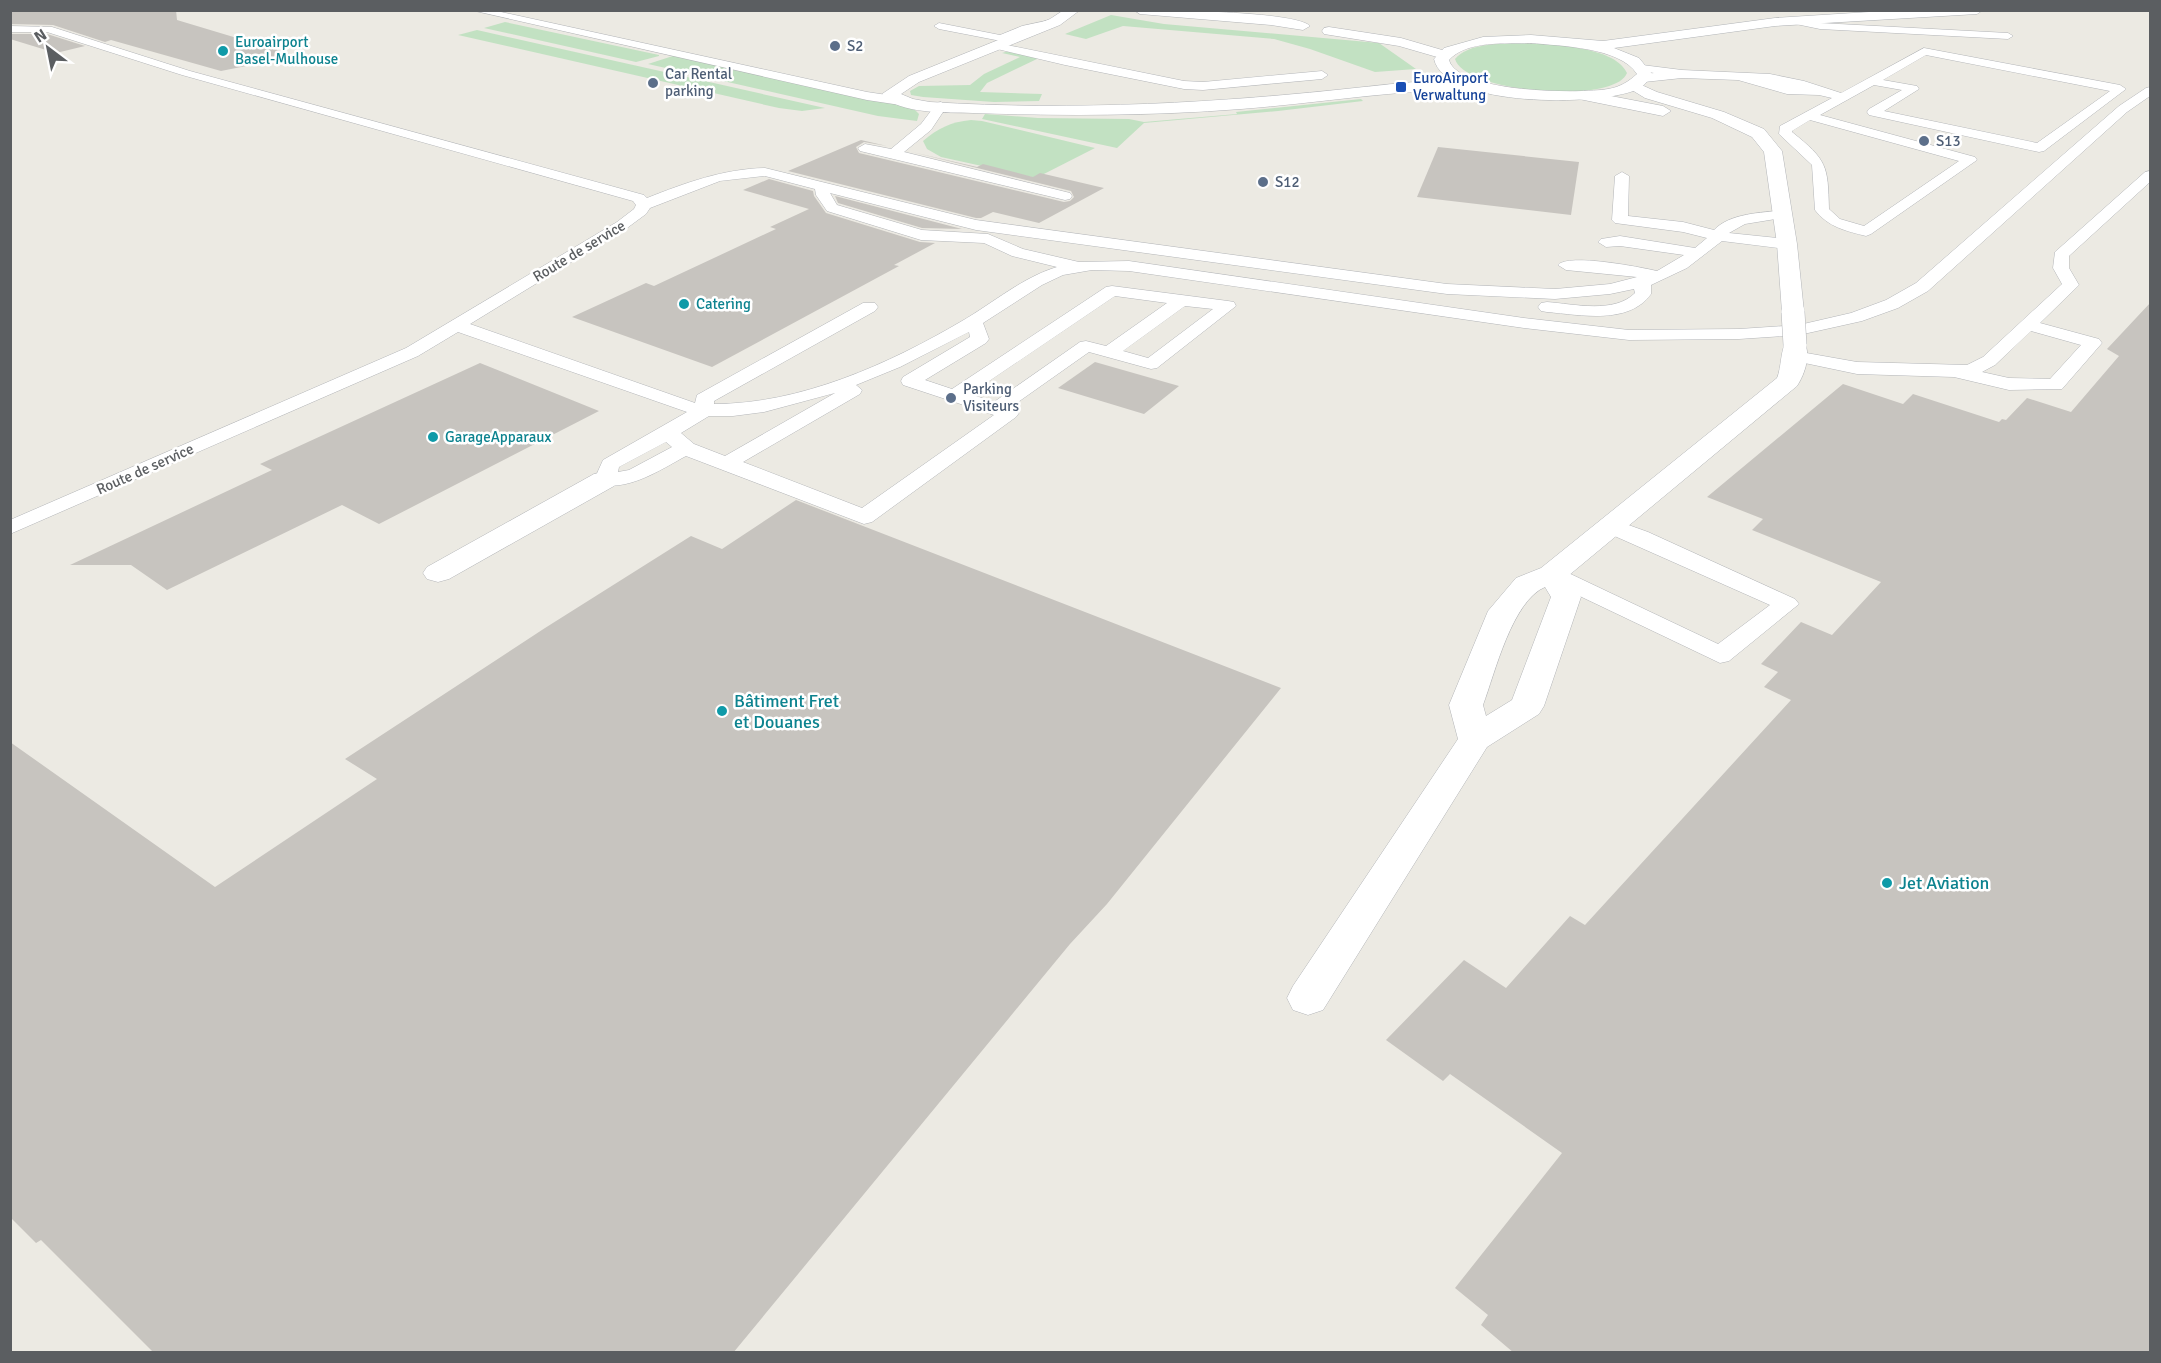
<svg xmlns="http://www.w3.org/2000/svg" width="2161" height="1363" font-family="Signika,sans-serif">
  <rect width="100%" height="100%" fill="#eceae3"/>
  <g fill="#c2e1c2">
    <polygon points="1111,15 1164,24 1379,43 1416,69 1375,72 1310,49 1274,39 1123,26 1086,39 1065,34"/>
    <polygon points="505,22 659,55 659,56 636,62 484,28"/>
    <polygon points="477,30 825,108 802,111 779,108 458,35"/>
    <path d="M1509,43c28,0 106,1 118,30 -12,32 -162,20 -172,-14 14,-15 36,-14 54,-16z"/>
    <polygon points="1009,51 1039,58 987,83 980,92 1042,94 1039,101 994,102 923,97 911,95 910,91 919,86 970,85 984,74 1020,57 1002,53"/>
    <polygon points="676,55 906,106 915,110 919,114 917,121 878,116 648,64"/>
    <polygon points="1361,99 1363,101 1278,111 1144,123 1117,148 982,119 985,114 1038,118 1129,119 1144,122 1237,114 1236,112"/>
    <path d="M971,120l11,1 113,27 -59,30 -95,-21 -14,-8 -4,-8c15,-13 28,-19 48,-21z"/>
  </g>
  <g fill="#c7c4bf">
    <polygon points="10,10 176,10 177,20 297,56 221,71 111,40 105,42 53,25 10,24"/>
    <polygon points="10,34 47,34 85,46 56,53 10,39"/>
    <polygon points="861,140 887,146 864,142 856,147 859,153 1064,202 1070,201 1074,197 1071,191 912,152 977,167 983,164 1033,177 1040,173 1104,188 1039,223 993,212 981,218 976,218 788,171"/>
    <polygon points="1438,147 1579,162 1571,215 1417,197"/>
    <polygon points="769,179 813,191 814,196 826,213 920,242 935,243 894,265 899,266 712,367 572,317 646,283 654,286 776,229 770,227 809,209 743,190"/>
    <polygon points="835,196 962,229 922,228 838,203"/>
    <polygon points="2151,302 2151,1353 1514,1353 1481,1325 1488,1315 1455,1288 1562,1153 1450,1074 1443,1081 1386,1040 1464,960 1506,988 1570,916 1585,925 1791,700 1764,687 1778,672 1761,664 1801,622 1832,635 1881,582 1752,530 1763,519 1707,497 1843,384 1903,404 1913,394 1999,422 2002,419 2006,420 2027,398 2071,412 2119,356 2107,349"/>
    <polygon points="1095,362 1179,386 1144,414 1058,388"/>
    <polygon points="480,363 599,411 379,524 342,505 167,590 131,565 70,565 272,470 260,464"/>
    <polygon points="796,500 1281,688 1107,904 1070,944 733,1353 154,1353 41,1240 36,1243 10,1217 10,742 215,887 377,779 345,759 545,628 691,536 722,549"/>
  </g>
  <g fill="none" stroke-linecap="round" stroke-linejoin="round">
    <defs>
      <g id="lane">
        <polygon points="471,10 492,10 867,92 907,98 913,102 907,106 867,100"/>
        <polygon points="1795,18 1820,23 2008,33 2013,36 2008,39 1820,29 1791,23 1790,21"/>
        <polygon points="1055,19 1059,20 1059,24 1029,31 1001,41 939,29 934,26 939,23 1000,35 1022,26"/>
        <path d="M10,26l42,1 138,44 454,124 3,3c38,-15 76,-29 118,-30l211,52 471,64 108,5 55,-5 27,-7 -71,-7 -8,-5c10,-12 82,2 99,6l27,-16 -64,-9 -14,1 -8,-5 3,-3 19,-3 75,12 12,-10 -24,-6 -68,-9 -3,-3 3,-44 7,-4 7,4 -1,40 55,6 31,8c16,-17 47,-17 69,-20l5,1 2,3 -2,3 -43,7 -16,9 58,6 8,5 -2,3 -6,2 -65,-8 -35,27 -36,17v9c-22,31 -70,21 -104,18l-6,-1 -3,-4 3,-4 6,-1c27,2 67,12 88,-9l-1,-4 -24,5 -55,5 -108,-5 -471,-64 -146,-37 7,12 85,25 66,4 35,15 56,13 50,-1 395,57 105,12 110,-1 60,-4 52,-12 35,-13 30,-17 203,-177 27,-18 4,-1v9l-23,16 -199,179 -30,17 -36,13 -63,14 -60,4 -110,1 -105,-12 -395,-57 -37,-1 -29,5 -21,10 -59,38 6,16 -3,4 -61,37 27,9 154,-102 6,-1 116,15 6,1 2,4 -79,62 -6,1 -62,-17 -78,55 8,6 -3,4 -144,105 -8,2 -178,-68c-26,14 -58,36 -89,28l-3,-4 9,-20 84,-48 -229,-80 -40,24 -408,178v-14l396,-172 211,-126 17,-13 2,-4 -3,-4 -451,-126 -135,-43h-37zM765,176l50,13 1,6 11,16 94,29 63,3 28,13 45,11c-34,10 -64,36 -95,54 -73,43 -162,83 -248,83v-3l161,-90 3,-4 -3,-4h-12l-166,92 -2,8 -225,-79 157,-96 19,-14 4,-6 70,-27zM1115,296l52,7 -61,43 -20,-5 -6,1 -86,60 -24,-8zM1185,306l28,3 -65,49 -25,-7zM969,332l1,5 -67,40 -2,4 2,4 91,30 -132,93 -119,-46 117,-68 2,-4 -6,-5 44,-18zM835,393l-110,63 -31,-12 -13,-11 28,-17h24l31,-4zM666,442l6,5 -43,23 -11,2 1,-5z"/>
        <polygon points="997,43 1184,81 1203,82 1322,71 1328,75 1322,79 1203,90 1184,89 1065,65 993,48 991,46"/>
        <path d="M1924,48l196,37 6,4 -82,62 -5,1 -170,-37 -2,-3 2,-3 33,-19 -28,-5 -54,30 155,42 2,3 -106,74 -5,2c-20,-5 -38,-9 -51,-26l-3,-45 -33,-31 1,-8 52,-28 -13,-3 -32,-1 -49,-14 -56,-2 -38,4 -6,-4 2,-3 14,-2 -16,-3 -2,-2 6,-3 40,5 88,4 34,7 37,12zM1926,55l184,36 -73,52 -153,-32 35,-22 -2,-3 -34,-6zM1810,120l149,41 -95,65 -24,-7 -11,-10c-1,-44 -2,-49 -37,-77v-1z"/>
        <polygon points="941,102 947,106 931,130 904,152 1070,193 1072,196 1070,199 1065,200 860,151 858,148 865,144 891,149 921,124 937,103"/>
        <path d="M2150,171v11l-81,74v12l10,17 -39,38 59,16 3,4 -40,46 -53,1 -55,-13 -97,-3 -62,-13 -6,-1 -3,-4 3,-4 6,-1 62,11 110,3 16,-8 79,-73 -9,-16 2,-16 90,-80zM2031,331l50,14 -31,34 -41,-1 -27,-6 13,-7z"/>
        <polygon points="1609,518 1648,532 1795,599 1799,604 1729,661 1720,663 1544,579 1540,574 1544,569 1552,567 1560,569 1718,644 1770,605 1601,530 1598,525 1601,520"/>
      </g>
      <g id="street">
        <path d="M1064,10h16l-20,15 -141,57 -18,12 12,5 17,3c146,9 289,1 434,-15 18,-2 111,-13 121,-2l-8,5c-79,-1 -157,13 -236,19 -89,7 -178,7 -268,4 -24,-1 -75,2 -91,-19l27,-18 141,-57z"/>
        <path d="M1134,10c27,0 161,1 176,16l-7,4 -32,-5 -131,-11z"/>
        <polygon points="1329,27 1401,38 1449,52 1451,55 1444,59 1399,46 1324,34 1322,31 1324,28"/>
        <polygon points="1635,82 1657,92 1724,112 1764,129 1782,151 1797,244 1804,312 1801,317 1793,319 1785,317 1782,312 1777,244 1764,152 1752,137 1712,118 1645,98 1627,87"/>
        <polygon points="1585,91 1663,106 1671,111 1663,116 1579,99 1577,96"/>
        <path d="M1795,338l8,2c9,13 2,34 -6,46l-229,190 13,21 -37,109 -5,8 -52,33 -164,263 -15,5 -15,-5 -6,-12 6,-12 165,-247 -9,-34 39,-94 28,-33 25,-10 236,-190c5,-12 3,-28 10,-38zM1545,587l6,10 -39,103 -26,16 -3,-11c12,-32 29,-104 62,-118z"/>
        <polygon points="604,472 614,474 618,480 614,486 449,579 438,582 427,579 423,573 427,567 594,474"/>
      </g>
      <path id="secondary" d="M1901,10h82l-6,4 -202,12 -161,22 25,10 14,17c-5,6 -11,13 -17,15 -38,16 -191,18 -202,-31l10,-11 39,-11 48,-2 72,6 172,-23zM1531,43c29,3 89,4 106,31 -9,8 -17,13 -29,15 -28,5 -150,4 -159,-29 18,-20 57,-16 82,-17z"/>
    </defs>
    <use href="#lane" stroke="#b3b5b8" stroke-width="1"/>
    <use href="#street" stroke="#b3b5b8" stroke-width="1"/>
    <use href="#secondary" stroke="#b2b5b8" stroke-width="1"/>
    <use href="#lane" fill="#fff" fill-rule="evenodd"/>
    <use href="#street" fill="#fff" fill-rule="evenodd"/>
    <use href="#secondary" fill="#fff" fill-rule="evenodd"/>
    <defs>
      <polyline id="street-bridge" points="1793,312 1795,345"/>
    </defs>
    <use href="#street-bridge" stroke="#b3b5b8" stroke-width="24" stroke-linecap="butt"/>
    <use href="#street-bridge" stroke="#fff" stroke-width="23"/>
  </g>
  <g fill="#5c6f8a" stroke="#fff" stroke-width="2">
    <circle cx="835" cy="46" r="6"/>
    <circle cx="653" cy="83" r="6"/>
    <circle cx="1924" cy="141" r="6"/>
    <circle cx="1263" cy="182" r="6"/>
    <circle cx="951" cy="398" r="6"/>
  </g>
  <g fill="#0f9aa8" stroke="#fff" stroke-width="2">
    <circle cx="223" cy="51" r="6"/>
    <circle cx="684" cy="304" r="6"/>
    <circle cx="433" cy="437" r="6"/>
    <circle cx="722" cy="711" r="6"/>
    <circle cx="1887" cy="883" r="6"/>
  </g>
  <rect fill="#1a4fb4" stroke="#fff" stroke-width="2" x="1395" y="81" width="12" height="12" rx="3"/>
  <g text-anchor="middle" stroke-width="5" stroke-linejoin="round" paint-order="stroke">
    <g font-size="15" fill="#0d838f" stroke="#fff" text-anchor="start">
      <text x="235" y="47">Euroairport<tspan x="235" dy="17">Basel-Mulhouse</tspan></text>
      <text x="696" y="309">Catering</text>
      <text x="445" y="442">GarageApparaux</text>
    </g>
    <g font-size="15" fill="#4e5e75" stroke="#fff" text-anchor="start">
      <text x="847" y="51">S2</text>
      <text x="665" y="79">Car Rental<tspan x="665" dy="17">parking</tspan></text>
      <text x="1936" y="146">S13</text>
      <text x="1275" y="187">S12</text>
      <text x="963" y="394">Parking<tspan x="963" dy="17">Visiteurs</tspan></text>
    </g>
    <g font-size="15" fill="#164399" stroke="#fff" text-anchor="start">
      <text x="1413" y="83">EuroAirport<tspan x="1413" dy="17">Verwaltung</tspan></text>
    </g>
    <g font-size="15" fill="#5b5e61" stroke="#fff">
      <text transform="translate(579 251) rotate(-31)" y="5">Route de service</text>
      <text transform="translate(145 469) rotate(-24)" y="5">Route de service</text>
    </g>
    <g font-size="18" fill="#0d838f" stroke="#fff" text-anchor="start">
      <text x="734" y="707">Bâtiment Fret<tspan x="734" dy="21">et Douanes</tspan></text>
      <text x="1899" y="889">Jet Aviation</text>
    </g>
  </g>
  <rect width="2161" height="1363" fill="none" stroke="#5b5e61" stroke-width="24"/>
  <g transform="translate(48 48) rotate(328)" stroke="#ffffff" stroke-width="4.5" paint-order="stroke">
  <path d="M0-4.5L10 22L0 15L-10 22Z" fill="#5b5e61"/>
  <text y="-9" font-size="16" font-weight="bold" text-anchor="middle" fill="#5b5e61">N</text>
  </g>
</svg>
